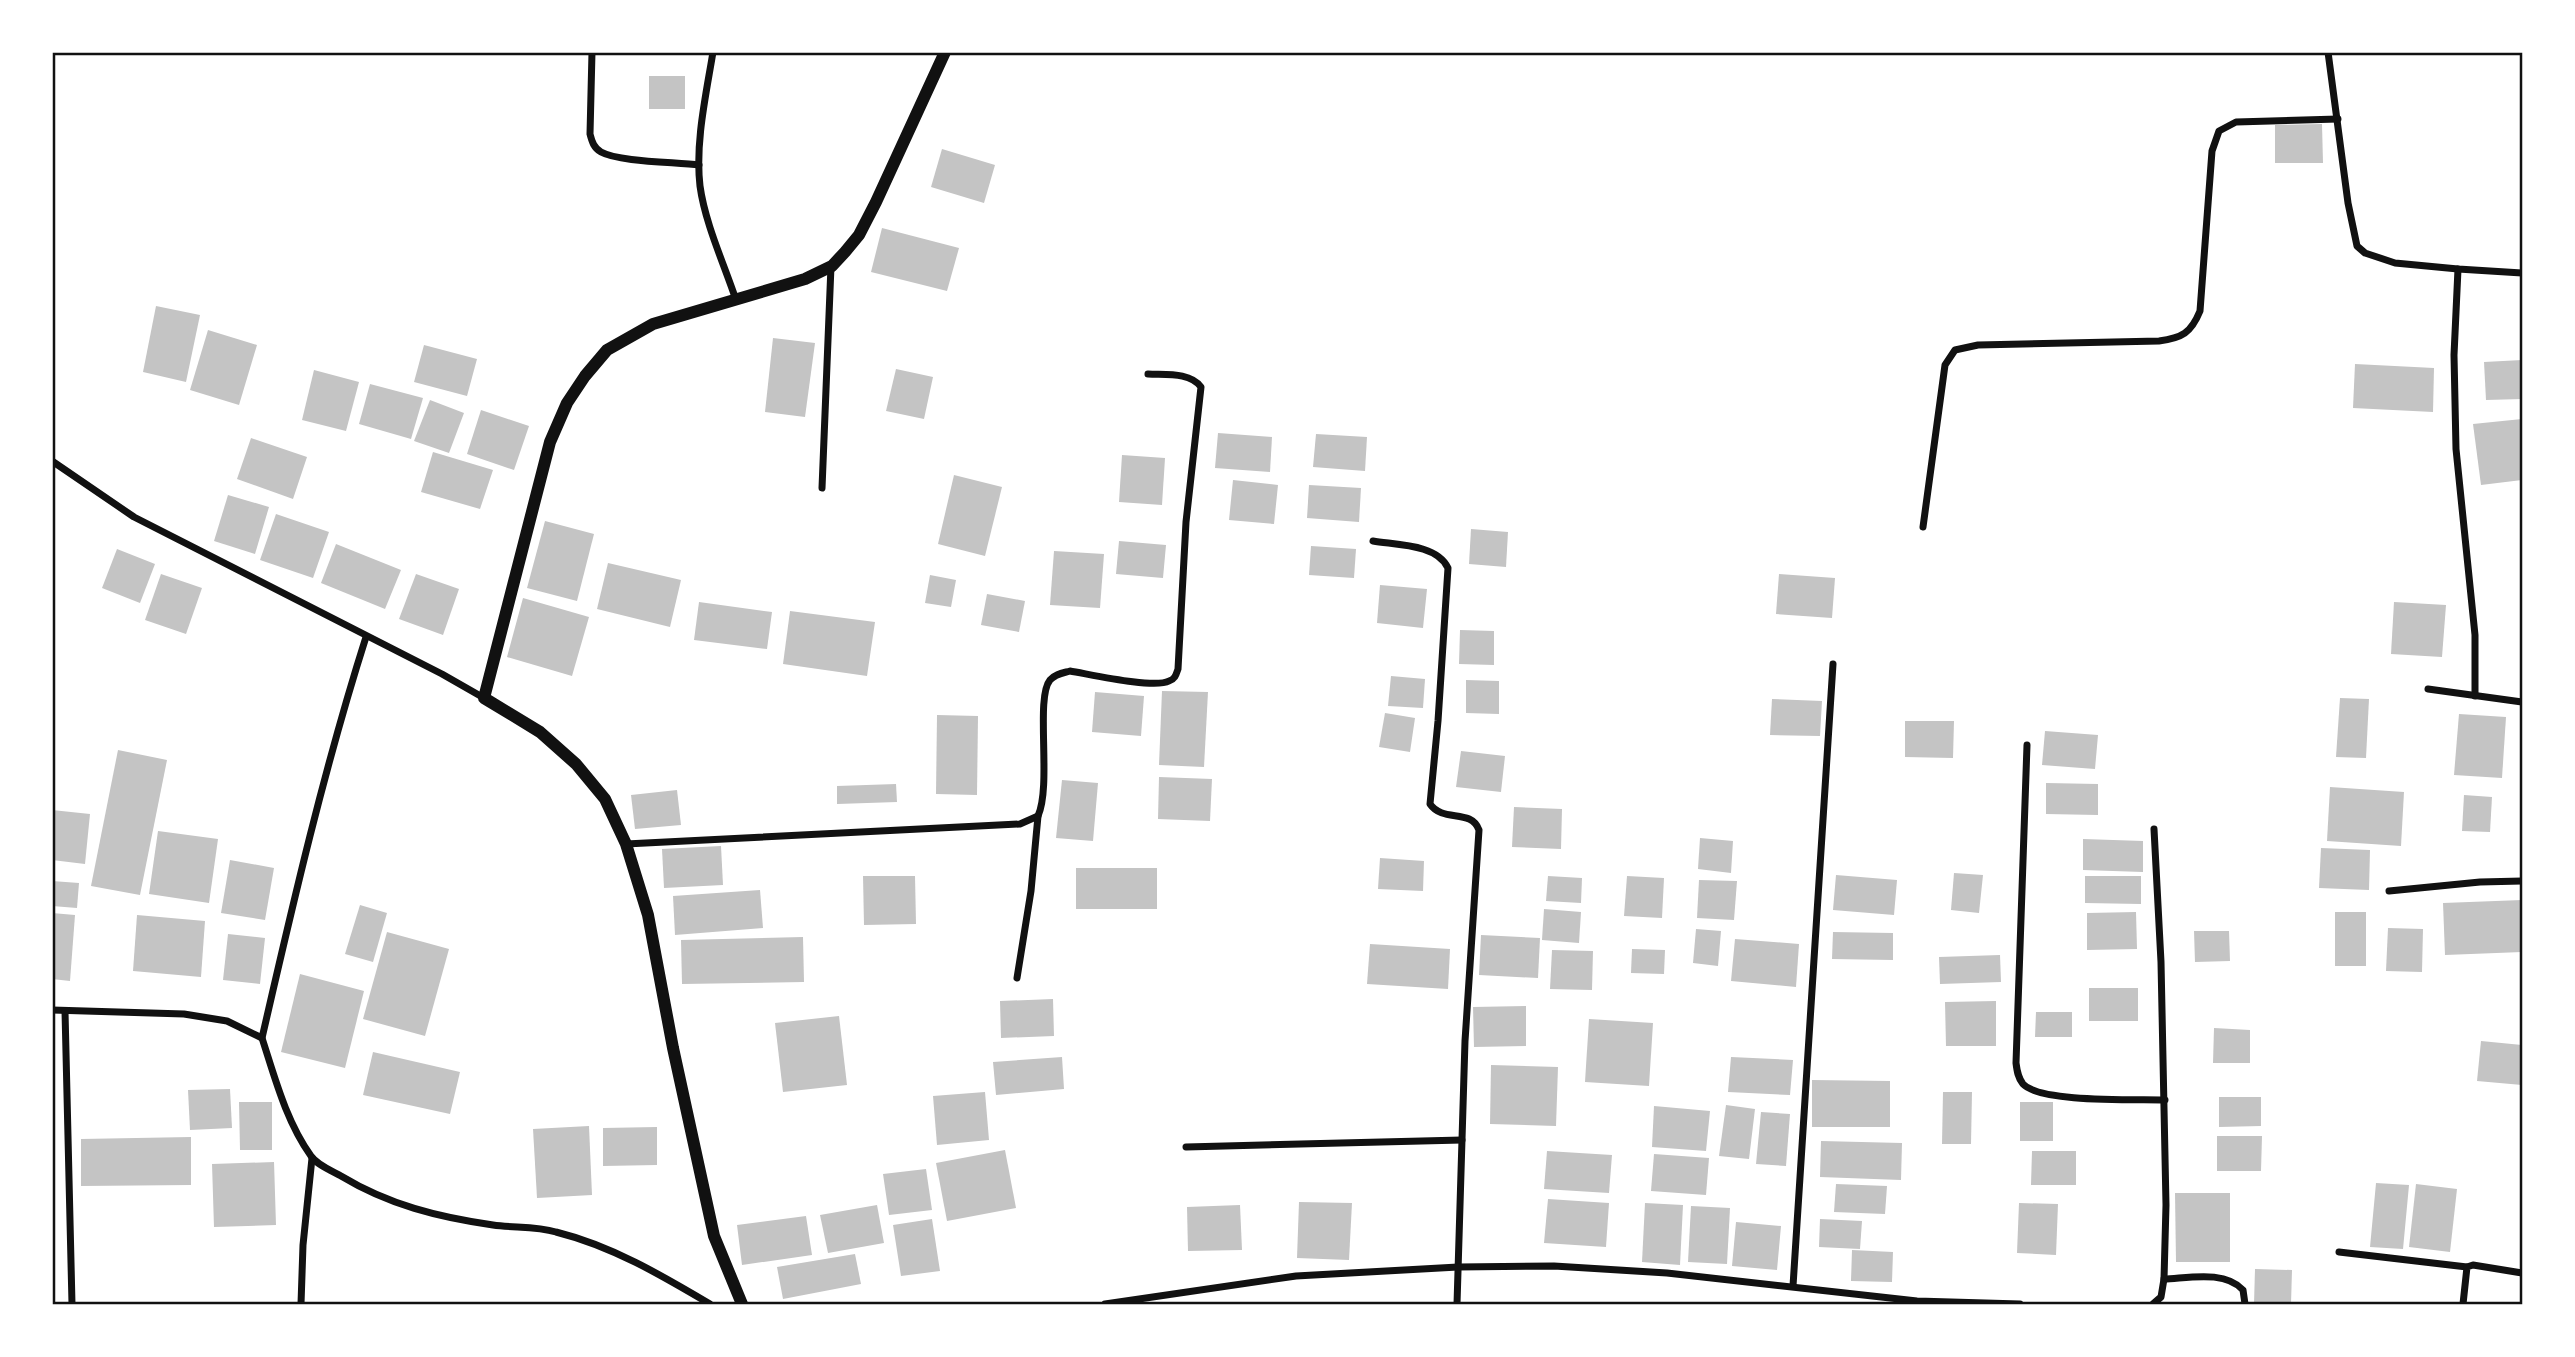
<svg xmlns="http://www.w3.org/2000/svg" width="2575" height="1357" font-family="Cabin,sans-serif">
  <rect width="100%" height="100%" fill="#fff"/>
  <g fill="#c4c4c4">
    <rect x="649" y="76" width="36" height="33"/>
    <polygon points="2322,124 2323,163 2275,163 2275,125"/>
    <polygon points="942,149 995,165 984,203 931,187"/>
    <polygon points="882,228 959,248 947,291 871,272"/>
    <polygon points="156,306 200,315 186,382 143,372"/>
    <polygon points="208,330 257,345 239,405 190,390"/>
    <polygon points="773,338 815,343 805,417 765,412"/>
    <polygon points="424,345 477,359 467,396 414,382"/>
    <polygon points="2522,360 2522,399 2486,400 2484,362"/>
    <polygon points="2355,364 2434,368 2433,412 2353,408"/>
    <polygon points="896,369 933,377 924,419 886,411"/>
    <polygon points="314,370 359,382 346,431 302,420"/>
    <polygon points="370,384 423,398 411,439 359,424"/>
    <polygon points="430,400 464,413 449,453 414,441"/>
    <polygon points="481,410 529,426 514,470 467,454"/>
    <polygon points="2522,419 2522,480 2481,485 2473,424"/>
    <polygon points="1218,433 1272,437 1270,472 1215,468"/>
    <polygon points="1316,434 1367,437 1365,471 1313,467"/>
    <polygon points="251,438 307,457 293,499 237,479"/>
    <polygon points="433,452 493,470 480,509 421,492"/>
    <polygon points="1122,455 1165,458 1162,505 1119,502"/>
    <polygon points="954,475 1002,487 985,556 938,544"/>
    <polygon points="1233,480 1278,485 1274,524 1229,520"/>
    <polygon points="1309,485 1361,488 1359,522 1307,518"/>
    <polygon points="228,495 269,507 255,554 214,541"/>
    <polygon points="276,514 329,532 313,578 260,560"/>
    <polygon points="545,521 594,534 577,601 527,588"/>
    <polygon points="1471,529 1508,532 1506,567 1469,564"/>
    <polygon points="1119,541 1166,545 1163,578 1116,574"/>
    <polygon points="336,544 401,570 385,609 321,583"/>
    <polygon points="1311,546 1356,549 1354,578 1309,575"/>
    <polygon points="117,549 155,564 140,603 102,588"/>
    <polygon points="1054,551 1104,554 1100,608 1050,605"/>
    <polygon points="608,563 681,580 670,627 597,609"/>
    <polygon points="161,574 202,588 186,634 145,620"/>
    <polygon points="416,574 459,589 443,635 399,619"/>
    <polygon points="1779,574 1835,578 1832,618 1776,614"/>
    <polygon points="930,575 956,580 951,607 925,603"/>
    <polygon points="1380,585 1427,589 1423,628 1377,623"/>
    <polygon points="987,594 1025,601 1019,632 981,625"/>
    <polygon points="523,598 589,617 572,676 507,657"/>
    <polygon points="699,602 772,612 767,649 694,640"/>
    <polygon points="2394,602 2446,605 2442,657 2391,654"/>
    <polygon points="790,611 875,622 867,676 783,664"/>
    <polygon points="1460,630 1494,631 1494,665 1459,664"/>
    <polygon points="1391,676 1425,679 1423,708 1388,706"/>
    <polygon points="1466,680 1499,681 1499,714 1466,713"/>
    <polygon points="1162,691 1208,692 1204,767 1159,765"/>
    <polygon points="1095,692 1144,696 1141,736 1092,732"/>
    <polygon points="2340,698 2369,699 2366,758 2336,757"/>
    <polygon points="1772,699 1822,701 1820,736 1770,735"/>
    <polygon points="1385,713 1415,718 1410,752 1379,747"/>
    <polygon points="2459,714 2506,717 2502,778 2454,775"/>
    <polygon points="937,715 978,716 977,795 936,794"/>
    <polygon points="1905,721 1954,721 1953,758 1905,757"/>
    <polygon points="2045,731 2098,735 2095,769 2042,765"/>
    <polygon points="118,750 167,760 140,895 91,886"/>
    <polygon points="1461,751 1505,756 1501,792 1456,787"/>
    <polygon points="1159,777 1212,779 1210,821 1158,819"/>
    <polygon points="1062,780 1098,783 1093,841 1056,838"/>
    <polygon points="2046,783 2098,784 2098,815 2046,814"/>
    <polygon points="896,784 897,802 837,804 837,786"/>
    <polygon points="2330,787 2404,792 2401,846 2327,841"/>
    <polygon points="677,790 681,825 635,829 631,795"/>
    <polygon points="2464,795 2492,797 2490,832 2462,831"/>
    <polygon points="1514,807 1562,809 1561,849 1512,847"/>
    <polygon points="52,810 90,814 85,864 52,860"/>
    <polygon points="158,831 218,839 209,903 149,894"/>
    <polygon points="1700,838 1733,841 1731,873 1698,869"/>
    <polygon points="2083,839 2143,841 2143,872 2083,870"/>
    <polygon points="721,846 723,885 664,888 662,849"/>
    <polygon points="2321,848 2370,850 2369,890 2319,888"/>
    <polygon points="1380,858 1424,861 1423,891 1378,889"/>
    <polygon points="230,860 274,868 265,920 221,913"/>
    <rect x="1076" y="868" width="81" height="41"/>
    <polygon points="1954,873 1983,875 1979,913 1951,910"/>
    <polygon points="1836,875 1897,880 1894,915 1833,910"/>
    <polygon points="863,876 915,876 916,924 864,925"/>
    <polygon points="1548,876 1582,878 1581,903 1546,901"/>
    <polygon points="1627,876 1664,878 1662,918 1624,916"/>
    <polygon points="2085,876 2141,876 2141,904 2085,903"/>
    <polygon points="1699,880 1737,881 1734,920 1697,918"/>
    <polygon points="52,881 79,883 77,908 52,906"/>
    <polygon points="760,890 763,928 675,935 673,896"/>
    <polygon points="2522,900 2522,952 2445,955 2443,903"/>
    <polygon points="360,905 387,913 373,962 345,954"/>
    <polygon points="1544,909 1581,912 1579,943 1542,940"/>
    <polygon points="2136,912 2137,949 2087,950 2087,913"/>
    <rect x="2335" y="912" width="31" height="54"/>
    <polygon points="52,913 75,915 70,981 52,979"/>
    <polygon points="137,915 205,921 201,977 133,971"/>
    <polygon points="2388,928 2423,929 2422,972 2386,971"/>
    <polygon points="1696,929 1721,931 1718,966 1693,963"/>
    <polygon points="2194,931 2229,931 2230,961 2195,962"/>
    <polygon points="387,932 449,949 425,1036 363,1019"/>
    <polygon points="1833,932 1893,933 1893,960 1832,959"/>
    <polygon points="228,934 265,938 260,984 223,980"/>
    <polygon points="1481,935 1540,938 1538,978 1479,975"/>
    <polygon points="803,937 804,982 682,984 681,940"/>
    <polygon points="1735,939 1799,944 1796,987 1731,981"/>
    <polygon points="1370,944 1450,949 1448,989 1367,984"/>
    <polygon points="1632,949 1665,950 1664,974 1631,973"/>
    <polygon points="1552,950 1593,951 1592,990 1550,989"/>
    <polygon points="2000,955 2001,982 1940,984 1939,957"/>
    <polygon points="300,974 364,991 345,1068 281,1052"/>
    <rect x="2089" y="988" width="49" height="33"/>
    <polygon points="1053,999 1054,1036 1001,1038 1000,1001"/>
    <polygon points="1996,1001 1996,1046 1946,1046 1945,1002"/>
    <polygon points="1526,1006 1526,1046 1474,1047 1473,1007"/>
    <polygon points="2036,1012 2072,1012 2072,1037 2035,1037"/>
    <polygon points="839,1016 847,1085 783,1092 775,1023"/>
    <polygon points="1589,1019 1653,1023 1649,1086 1585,1082"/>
    <polygon points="2214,1028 2250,1030 2250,1063 2213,1063"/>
    <polygon points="2481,1041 2522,1045 2522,1085 2477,1081"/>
    <polygon points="373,1052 460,1072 450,1114 363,1095"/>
    <polygon points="1062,1057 1064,1089 996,1095 993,1062"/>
    <polygon points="1731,1057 1793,1060 1790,1095 1728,1092"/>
    <polygon points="1491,1065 1558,1067 1556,1126 1490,1124"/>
    <polygon points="1812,1080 1890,1081 1890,1127 1812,1127"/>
    <polygon points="230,1089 232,1128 190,1130 188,1090"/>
    <polygon points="985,1092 989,1140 937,1145 933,1096"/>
    <polygon points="1943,1092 1972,1092 1971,1144 1942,1144"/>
    <polygon points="2219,1097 2261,1097 2261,1126 2219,1127"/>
    <polygon points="239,1102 272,1102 272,1150 240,1150"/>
    <rect x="2020" y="1102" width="33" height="39"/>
    <polygon points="1726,1105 1755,1109 1749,1159 1719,1156"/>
    <polygon points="1654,1106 1710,1111 1706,1151 1652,1147"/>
    <polygon points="1761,1112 1790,1114 1786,1166 1756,1164"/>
    <polygon points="589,1126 592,1195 537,1198 533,1129"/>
    <polygon points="657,1127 657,1165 603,1166 603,1128"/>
    <polygon points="2217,1136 2262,1136 2261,1171 2217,1171"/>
    <polygon points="191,1137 191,1185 81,1186 81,1139"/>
    <polygon points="1821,1141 1902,1143 1901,1180 1820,1177"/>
    <polygon points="1005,1150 1016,1208 947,1221 936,1163"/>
    <polygon points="1547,1151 1612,1155 1609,1193 1544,1189"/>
    <polygon points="2032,1151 2076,1151 2076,1185 2031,1185"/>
    <polygon points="1654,1154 1709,1158 1706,1195 1651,1191"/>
    <polygon points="274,1162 276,1225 214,1227 212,1164"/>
    <polygon points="926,1169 932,1210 889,1215 883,1174"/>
    <polygon points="2376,1183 2409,1185 2403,1249 2370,1247"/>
    <polygon points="1836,1184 1887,1186 1885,1214 1834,1212"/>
    <polygon points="2416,1184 2457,1189 2450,1252 2409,1247"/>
    <polygon points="2175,1193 2230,1193 2230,1262 2176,1262"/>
    <polygon points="1548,1199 1609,1203 1606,1247 1544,1243"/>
    <polygon points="1299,1202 1352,1203 1349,1260 1297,1258"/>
    <polygon points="1645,1203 1683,1205 1680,1265 1642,1262"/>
    <polygon points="2019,1203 2058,1204 2056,1255 2017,1253"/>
    <polygon points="877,1205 884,1243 828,1253 820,1215"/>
    <polygon points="1240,1205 1242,1250 1188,1251 1187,1207"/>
    <polygon points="1691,1206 1730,1208 1727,1264 1688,1262"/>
    <polygon points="806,1216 812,1255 742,1265 737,1225"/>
    <polygon points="932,1219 940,1271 901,1276 893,1225"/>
    <polygon points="1820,1219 1862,1221 1860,1249 1819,1247"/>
    <polygon points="1736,1222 1781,1226 1777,1270 1732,1266"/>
    <polygon points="1852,1250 1893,1252 1892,1282 1851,1281"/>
    <polygon points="855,1254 861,1284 783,1299 777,1267"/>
    <polygon points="2255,1269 2292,1270 2291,1304 2254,1304"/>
  </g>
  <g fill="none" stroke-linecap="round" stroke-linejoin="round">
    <g stroke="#111" stroke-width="7">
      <path d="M592,52l-2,82c2,8 4,14 11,18 18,10 75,10 98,13"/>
      <path d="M713,52c-7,43 -18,91 -13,134 5,37 24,78 36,114"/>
      <polyline points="2328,52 2348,203 2357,246 2365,253 2395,263 2458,269 2522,273"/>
      <polyline points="2458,269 2454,355 2456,449 2475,635 2475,696"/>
      <polyline points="52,461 134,517 442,674 484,698"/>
      <polyline points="822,488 831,266"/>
      <path d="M1923,527l22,-162 10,-15 23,-5 181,-4c23,-3 32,-8 41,-30l12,-160 7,-20 17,-9 102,-3"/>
      <path d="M1373,541c23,4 64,3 75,27l-10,153 -8,83c13,19 41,4 49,26l-14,211 -8,263"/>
      <polyline points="2428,689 2522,702"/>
      <path d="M2027,745l-11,318c1,8 2,15 7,21 17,19 114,15 142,16"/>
      <path d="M626,844l394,-20 18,-8c14,-31 -3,-118 12,-136 5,-6 13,-7 20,-9 19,3 84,18 99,10 6,-2 7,-6 9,-12l8,-147 15,-135c-11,-15 -35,-12 -53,-13"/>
      <polyline points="2389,891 2480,882 2522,881"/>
      <polyline points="1017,978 1031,891 1038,816"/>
      <path d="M52,1010l132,4 43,7 35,17c31,-135 62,-269 104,-401"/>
      <polyline points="65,1011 72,1304"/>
      <path d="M262,1038c13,40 24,83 49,118 6,9 21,15 30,20 48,29 97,41 152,49 20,3 43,1 63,7 56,14 105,43 154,72"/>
      <polyline points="1186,1147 1462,1140"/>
      <polyline points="2339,1252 2467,1267"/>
      <path d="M2164,1279c25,-1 61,-9 79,11l2,14"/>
      <polyline points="1793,1286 1833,664"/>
      <polyline points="301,1304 303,1245 312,1158"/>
      <polyline points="1105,1304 1296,1276 1458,1267 1554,1266 1667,1273 1917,1301 2020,1304"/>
      <polyline points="2153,1304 2161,1297 2164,1279 2166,1205 2161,962 2154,829"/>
      <polyline points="2463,1304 2467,1267 2473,1265 2522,1273"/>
    </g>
    <polyline stroke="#111" stroke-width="12" points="742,1304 714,1236 673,1048 648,915 626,844 605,799 576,764 540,732 484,698 550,442 567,403 585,376 607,350 653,324 805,279 832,266 845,252 859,235 876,202 945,52"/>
  </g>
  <rect width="2575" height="1357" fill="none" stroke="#ffffff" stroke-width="108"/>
  <rect x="54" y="54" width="2467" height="1249" fill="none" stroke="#111" stroke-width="2.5"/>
</svg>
